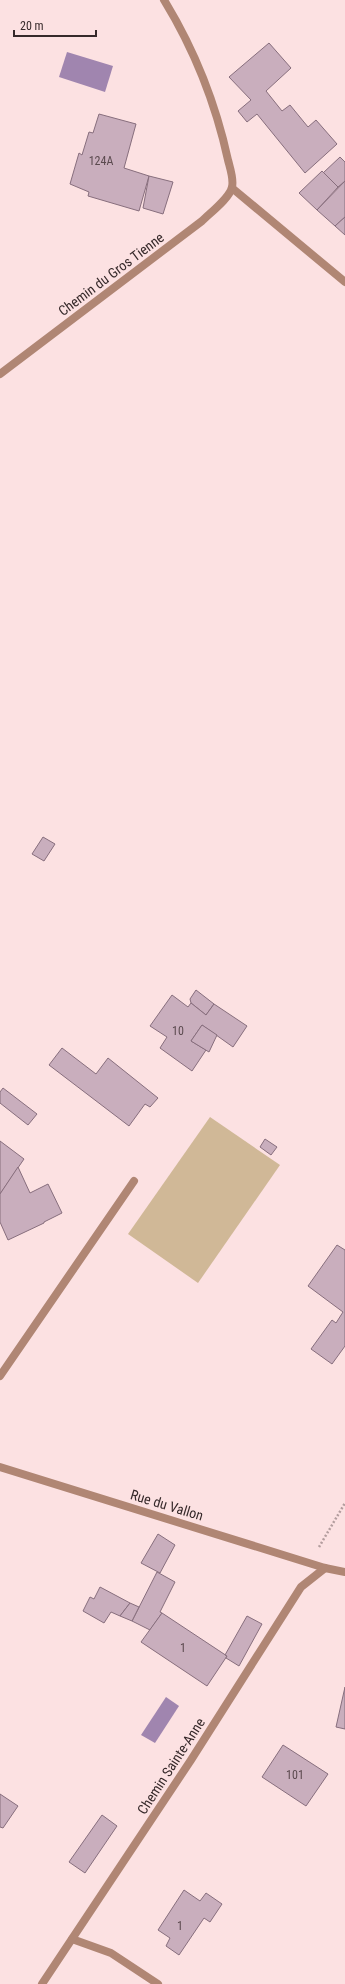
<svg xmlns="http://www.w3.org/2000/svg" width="345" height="1984" font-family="'Roboto Condensed',sans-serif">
  <rect width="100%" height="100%" fill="#fce1e2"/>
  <polygon fill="#d0b897" points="210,1117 280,1165 198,1283 128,1234"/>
  <g fill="#a085af">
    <polygon points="67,52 113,66 105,92 59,77"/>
    <polygon points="166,1697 179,1706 155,1743 141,1735"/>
  </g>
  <g fill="#c9aebd" stroke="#876e7d">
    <polygon points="269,43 291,68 266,91 282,111 290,105 308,127 316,120 337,144 305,173 257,114 247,122 238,111 251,100 229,77"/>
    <polygon points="99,114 136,124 124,168 149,176 139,211 88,196 89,192 70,184 79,153 82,155 89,132 93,133"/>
    <polygon points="340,157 345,162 345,181 338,187 323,173"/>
    <polygon points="322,171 338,187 317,210 299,193"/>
    <polygon points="149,176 173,182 163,214 143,208"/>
    <polygon points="345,181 345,217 335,226 317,210"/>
    <polygon points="345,217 345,235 335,226"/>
    <polygon points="43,837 55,844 44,861 32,854"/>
    <polygon points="196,990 214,1004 206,1015 191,1003 190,999"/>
    <polygon points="172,995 188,1007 191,1003 206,1015 214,1004 247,1026 233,1047 202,1025 191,1041 206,1050 192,1071 160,1048 167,1037 150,1026"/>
    <polygon points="202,1025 217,1035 209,1052 191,1041"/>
    <polygon points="62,1048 96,1074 108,1058 158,1098 150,1107 145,1104 129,1126 49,1065"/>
    <polygon points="3,1088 37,1114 28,1125 0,1103 0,1092"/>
    <polygon points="265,1139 277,1147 271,1155 260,1147"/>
    <polygon points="0,1141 24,1159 0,1194"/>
    <polygon points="18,1167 30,1193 48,1184 62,1213 44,1222 44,1223 8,1240 0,1222 0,1194"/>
    <polygon points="337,1245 345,1250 345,1346 332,1364 311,1349 332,1320 336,1323 343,1312 308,1286"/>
    <polygon points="158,1534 175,1545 160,1573 141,1563"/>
    <polygon points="157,1572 175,1582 160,1612 162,1613 150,1630 132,1621"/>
    <polygon points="100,1587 130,1603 120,1616 111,1612 104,1623 83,1611 90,1597 94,1599"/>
    <polygon points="130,1603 139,1607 132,1621 120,1616"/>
    <polygon points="162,1613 227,1656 207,1686 141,1642"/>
    <polygon points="247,1616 262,1624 239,1666 226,1658 227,1656 225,1655"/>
    <polygon points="345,1687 345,1729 336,1727"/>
    <polygon points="283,1745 328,1774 306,1806 262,1777"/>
    <polygon points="0,1794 18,1806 3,1828 0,1827"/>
    <polygon points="102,1815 117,1826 85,1873 69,1862"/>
    <polygon points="184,1890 200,1901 206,1893 222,1904 210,1922 204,1918 179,1955 166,1946 170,1938 158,1930"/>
  </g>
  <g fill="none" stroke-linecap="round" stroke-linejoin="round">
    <polyline stroke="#b39d9e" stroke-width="2.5" stroke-dasharray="2 2" stroke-linecap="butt" points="319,1547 345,1503"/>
    <polyline stroke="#b08674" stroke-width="8" points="0,1376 134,1181"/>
    <g stroke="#b08674" stroke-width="8">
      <polyline points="232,188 345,282"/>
      <path d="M0,374l202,-153c8,-8 28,-23 30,-34 2,-8 -2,-19 -4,-27 -12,-55 -34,-111 -64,-160"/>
      <polyline points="0,1467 325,1568 345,1572"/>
      <polyline points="72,1939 111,1953 158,1984"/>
      <polyline points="42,1984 191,1760 301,1587 325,1568"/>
    </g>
  </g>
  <g text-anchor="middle" stroke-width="3" stroke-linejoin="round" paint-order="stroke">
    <g font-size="12" fill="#5b4a4f">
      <text x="101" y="165">124A</text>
      <text x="178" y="1035">10</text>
      <text x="183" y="1652">1</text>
      <text x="295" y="1779">101</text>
      <text x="180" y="1930">1</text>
    </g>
    <g font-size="14" fill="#36292a" stroke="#fce1e2">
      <text transform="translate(111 274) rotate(-37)" y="5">Chemin du Gros Tienne</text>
      <text transform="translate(167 1505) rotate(17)" y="5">Rue du Vallon</text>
      <text transform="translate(171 1766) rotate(-57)" y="5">Chemin Sainte-Anne</text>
    </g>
  </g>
  <path d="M14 30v6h82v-6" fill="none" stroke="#36292a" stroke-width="2"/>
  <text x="20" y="30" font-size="12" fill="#36292a" stroke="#fce1e2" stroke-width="3" paint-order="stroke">20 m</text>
</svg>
